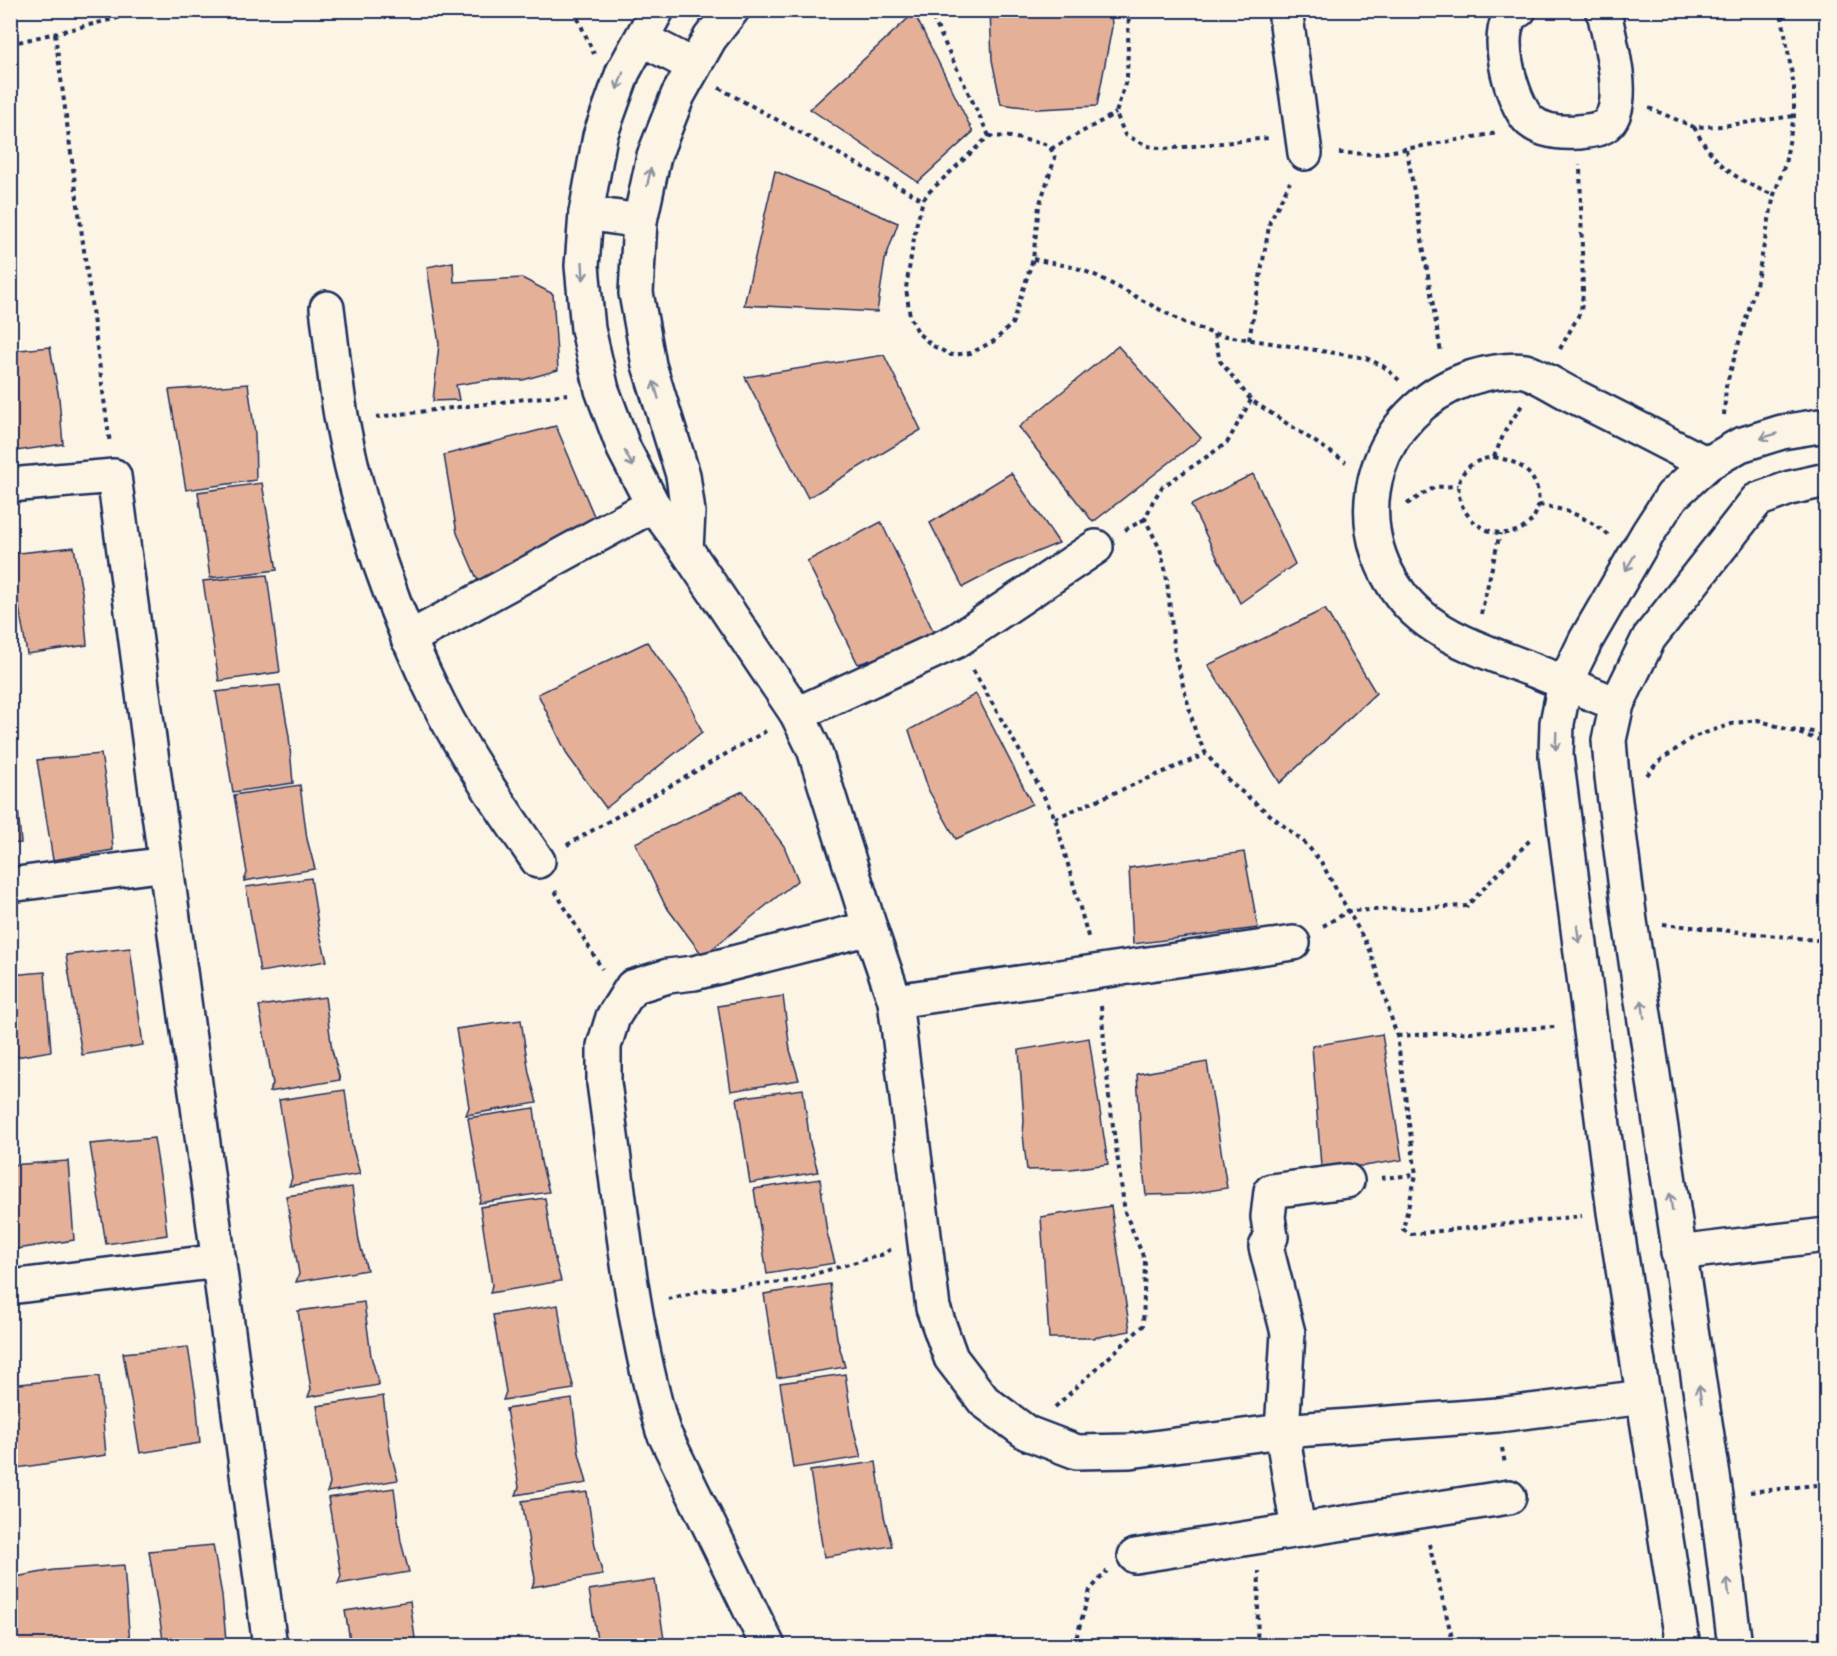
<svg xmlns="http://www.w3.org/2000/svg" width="1837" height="1656" font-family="'Comic Neue',sans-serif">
  <rect width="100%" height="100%" fill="#fcf5e5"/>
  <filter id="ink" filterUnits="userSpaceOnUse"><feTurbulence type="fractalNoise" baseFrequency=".0167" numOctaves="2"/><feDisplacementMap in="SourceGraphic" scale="12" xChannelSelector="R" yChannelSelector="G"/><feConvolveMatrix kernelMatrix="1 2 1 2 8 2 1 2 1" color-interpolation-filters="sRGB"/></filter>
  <g filter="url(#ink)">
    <g fill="#e5b098" stroke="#1b2f5e" stroke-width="1.5">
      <polygon points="990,10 1111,10 1112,27 1097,106 1039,109 1001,104 992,60"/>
      <polygon points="914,13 973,132 918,182 810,109"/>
      <polygon points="775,171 898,223 885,260 877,312 744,305"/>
      <polygon points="453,262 454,282 522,278 553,294 558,370 523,380 487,380 456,385 459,400 433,401 439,344 427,267"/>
      <polygon points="1118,346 1201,438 1093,522 1019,427"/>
      <polygon points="50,347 59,398 63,444 10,452 10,351"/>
      <polygon points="884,355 921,430 808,498 745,377"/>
      <polygon points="248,384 255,434 256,480 186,490 169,390"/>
      <polygon points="556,426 597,523 478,581 457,533 444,455"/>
      <polygon points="1011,473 1059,543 1005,565 963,587 930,523"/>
      <polygon points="1253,474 1295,564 1240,603 1191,505"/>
      <polygon points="262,483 277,570 210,578 198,492"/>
      <polygon points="881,522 937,639 858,664 807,561"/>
      <polygon points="74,547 83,598 87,645 27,654 10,554"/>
      <polygon points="267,575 280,672 219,681 203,581"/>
      <polygon points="1325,609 1376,693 1280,783 1208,665"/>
      <polygon points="647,642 687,697 702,732 606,808 568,756 538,694"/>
      <polygon points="280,685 289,736 293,783 233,792 216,692"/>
      <polygon points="976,694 1032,804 956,839 929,791 909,730"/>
      <polygon points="101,754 109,804 113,850 53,860 37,760"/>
      <polygon points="10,764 14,764 21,843 10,844"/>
      <polygon points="300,785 307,839 315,869 244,881 247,873 234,795"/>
      <polygon points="743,791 784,846 798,880 703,956 665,905 635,843"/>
      <polygon points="1244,852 1258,928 1133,944 1129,868"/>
      <polygon points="311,878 319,931 327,961 260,972 246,887"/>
      <polygon points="130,948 143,1045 82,1055 66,955"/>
      <polygon points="45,972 51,1051 10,1058 10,975"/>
      <polygon points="783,996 790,1050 799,1080 731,1091 718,1006"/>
      <polygon points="325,997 332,1050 340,1080 269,1092 273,1084 259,1006"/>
      <polygon points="521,1020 529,1073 537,1103 466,1115 469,1107 456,1029"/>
      <polygon points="1382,1034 1402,1160 1364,1166 1321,1166 1312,1046"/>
      <polygon points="1089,1038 1108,1164 1071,1169 1027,1170 1023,1135 1024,1120 1019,1050"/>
      <polygon points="1207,1062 1227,1188 1189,1194 1146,1195 1142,1159 1137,1074"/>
      <polygon points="803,1089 810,1143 818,1172 750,1183 737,1098"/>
      <polygon points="345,1090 352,1145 360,1174 289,1186 292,1178 279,1100"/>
      <polygon points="534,1108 541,1162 549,1192 479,1203 481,1195 468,1118"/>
      <polygon points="154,1138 162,1188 167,1235 106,1244 90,1144"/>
      <polygon points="68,1161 74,1240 10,1250 10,1165"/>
      <polygon points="820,1179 827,1233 835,1263 767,1274 754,1189"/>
      <polygon points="352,1187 359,1241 367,1270 296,1282 299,1274 286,1196"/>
      <polygon points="545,1198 553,1251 561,1281 490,1293 492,1285 480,1207"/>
      <polygon points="1111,1206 1130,1331 1093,1338 1049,1338 1041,1217"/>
      <polygon points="830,1284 837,1338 845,1367 777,1378 764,1294"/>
      <polygon points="364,1302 371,1356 379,1385 308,1397 311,1389 298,1311"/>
      <polygon points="558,1305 566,1359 574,1389 503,1400 506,1392 493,1315"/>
      <polygon points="188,1347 196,1397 200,1443 140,1453 123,1353"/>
      <polygon points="845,1374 853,1427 861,1457 793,1468 780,1383"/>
      <polygon points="99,1376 106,1455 10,1469 10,1385"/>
      <polygon points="383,1396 390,1450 398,1480 327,1492 330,1484 317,1406"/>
      <polygon points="572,1399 579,1453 587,1483 516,1495 519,1487 506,1409"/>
      <polygon points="876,1462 884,1516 892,1546 824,1557 810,1471"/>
      <polygon points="394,1488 401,1542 409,1572 338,1584 341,1576 328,1498"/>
      <polygon points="587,1492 595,1546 603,1575 532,1587 535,1579 522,1501"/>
      <polygon points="213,1545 222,1595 226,1641 200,1646 164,1646 149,1551"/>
      <polygon points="124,1565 130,1644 10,1646 10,1578 54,1570"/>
      <polygon points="655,1580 665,1646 598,1646 589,1590"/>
      <polygon points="410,1601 416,1646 351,1646 345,1611"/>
    </g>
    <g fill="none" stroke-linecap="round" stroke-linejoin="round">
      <defs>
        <g id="minor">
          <polyline points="657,10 623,72 600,136 586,213 582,266 588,329 602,390 624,449 653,505 686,549 797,714 814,749 870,928 895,1001 933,1308 951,1358 984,1401 1027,1433 1077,1452 1130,1451 1282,1431 1498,1415 1644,1397"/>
          <polyline points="1285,10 1305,153"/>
          <path d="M1519,10c-31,11 -7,95 11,111 13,11 33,12 48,11 9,-1 24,-2 30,-9 20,-22 2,-80 -3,-107l-3,-6"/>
          <polyline points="642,39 694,66"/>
          <polyline points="586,213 640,221"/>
          <path d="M327,308c5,38 8,76 15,113 18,95 53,196 97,283 28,55 64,106 99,157"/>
          <polyline points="10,485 114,476 270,1646"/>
          <polyline points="686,549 688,512 683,475 649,365 636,293 640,221 654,156 678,95 710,38 732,10"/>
          <polyline points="408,639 653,505"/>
          <path d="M1617,704c-28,-11 -56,-23 -84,-34 -46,-18 -102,-34 -133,-76 -58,-77 -23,-183 67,-215 14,-5 42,-11 58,-8 12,3 36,19 49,25 44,22 89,45 133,68"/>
          <polyline points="797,714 956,641 1096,547"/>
          <polyline points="10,885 166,864"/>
          <polyline points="895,1001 1293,943"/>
          <polyline points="1678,1253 1826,1235"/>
          <polyline points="10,1287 219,1261"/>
          <polyline points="1298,1530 1282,1431 1288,1333 1266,1247 1271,1237 1268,1217 1271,1191 1347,1181"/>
          <polyline points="1135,1556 1509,1497"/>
          <path d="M768,1646l-105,-215c-33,-110 -43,-234 -59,-348v-37l9,-29 19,-30 36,-11 26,-3 176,-45"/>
          <polyline points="1683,1646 1614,1212 1556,756 1557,723 1565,683 1586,640 1648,533 1672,496 1707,464 1740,445 1782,432 1826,425"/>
          <polyline points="1735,1646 1716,1496 1630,921 1612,777 1609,740 1617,704 1649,638 1757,500 1790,488 1826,480"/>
        </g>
      </defs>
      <use href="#minor" stroke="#1b2f5e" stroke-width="38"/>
      <g stroke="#1b2f5e" stroke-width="4" stroke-dasharray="4.5 4.5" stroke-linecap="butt">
        <polyline points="574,10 594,54"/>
        <polyline points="929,10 989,136"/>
        <polyline points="1129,10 1127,77 1116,113 1125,135 1148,146 1165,149 1269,138"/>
        <polyline points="55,34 110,444"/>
        <polyline points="10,44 151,10"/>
        <polyline points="719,88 923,200"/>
        <polyline points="1649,108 1694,127 1722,126 1794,116"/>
        <path d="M1694,127c19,36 42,54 80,68"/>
        <polygon points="989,136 1011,137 1045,144 1051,149 1055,158 1039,206 1033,259 1012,324 994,341 971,353 951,355 933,346 919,334 910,317 906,288 916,226 923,200 929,192"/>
        <polyline points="1051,149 1116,113"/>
        <polyline points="1407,150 1441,353"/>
        <polyline points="1339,153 1375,154 1498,133"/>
        <polyline points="1033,259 1077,268 1097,276 1183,322 1214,334 1366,358 1383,366 1399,380"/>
        <polyline points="1214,334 1220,361 1251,400 1346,462"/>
        <polyline points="1249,340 1270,221 1290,182"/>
        <polyline points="1560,349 1581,311 1583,293 1580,165"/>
        <polyline points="1251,400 1227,443 1162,487 1153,501 1145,519 1160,549 1166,572 1175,655 1196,734 1206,754 1231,783 1306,844 1321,862 1370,950 1397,1036 1416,1175 1403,1229 1411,1234 1582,1216"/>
        <polyline points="1724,415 1726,386 1756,285 1774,195 1785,164 1794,116 1794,87 1781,10"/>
        <polyline points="376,417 568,394"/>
        <polyline points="1494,457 1505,431 1522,405"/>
        <path d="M1494,457c14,3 27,6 36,18 14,17 11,46 -11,55 -53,20 -92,-65 -25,-73z"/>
        <polyline points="1407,504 1435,487 1458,486"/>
        <path d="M1539,505c27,4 48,12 69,30"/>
        <polyline points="1125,530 1145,519"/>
        <polyline points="1481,614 1500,533"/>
        <polyline points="973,670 1030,769 1055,818 1089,940"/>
        <polyline points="1791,730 1826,733"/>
        <polyline points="1647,775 1657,763 1693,737 1735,723 1758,720 1826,742"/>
        <polyline points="1055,818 1206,754"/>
        <polyline points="567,845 766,731"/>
        <polyline points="555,891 602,969"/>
        <polyline points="1663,924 1826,941"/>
        <polyline points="1323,926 1349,911 1467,906 1531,839"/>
        <polyline points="1397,1036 1556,1027"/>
        <polyline points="1381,1178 1416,1175"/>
        <polyline points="668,1299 705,1290 790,1281 884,1254 891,1249"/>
        <polyline points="1055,1407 1143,1326 1145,1261 1125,1212 1109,1097 1101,1006"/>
        <polyline points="1502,1448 1505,1464"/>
        <polyline points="1750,1492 1826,1484"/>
        <polyline points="1429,1544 1454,1646"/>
        <polyline points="1074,1646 1090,1590 1107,1571"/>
        <polyline points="1257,1646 1259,1571"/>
      </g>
      <use href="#minor" stroke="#fcf5e5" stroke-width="33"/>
    </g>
    <defs><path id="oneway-shaft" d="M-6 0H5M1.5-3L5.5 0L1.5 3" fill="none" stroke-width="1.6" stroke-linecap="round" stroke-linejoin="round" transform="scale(1.5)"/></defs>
    <g stroke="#8c92a2">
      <use href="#oneway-shaft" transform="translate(620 81) rotate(110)"/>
      <use href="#oneway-shaft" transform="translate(649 177) rotate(-78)"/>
      <use href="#oneway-shaft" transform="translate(583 271) rotate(87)"/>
      <use href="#oneway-shaft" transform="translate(656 390) rotate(-106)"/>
      <use href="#oneway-shaft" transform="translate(1769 436) rotate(163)"/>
      <use href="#oneway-shaft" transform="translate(629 459) rotate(62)"/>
      <use href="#oneway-shaft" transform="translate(1630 563) rotate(120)"/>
      <use href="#oneway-shaft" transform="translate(1556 741) rotate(92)"/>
      <use href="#oneway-shaft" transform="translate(1578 934) rotate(83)"/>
      <use href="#oneway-shaft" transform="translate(1643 1009) rotate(-98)"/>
      <use href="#oneway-shaft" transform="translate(1671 1202) rotate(-98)"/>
      <use href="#oneway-shaft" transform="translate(1700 1394) rotate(-99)"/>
      <use href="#oneway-shaft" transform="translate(1728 1587) rotate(-97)"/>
    </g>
  </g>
  <rect width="1837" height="1656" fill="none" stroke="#fcf5e5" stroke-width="36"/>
  <rect x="18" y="18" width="1801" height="1620" fill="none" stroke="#1b2f5e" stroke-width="2" filter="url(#ink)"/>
</svg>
